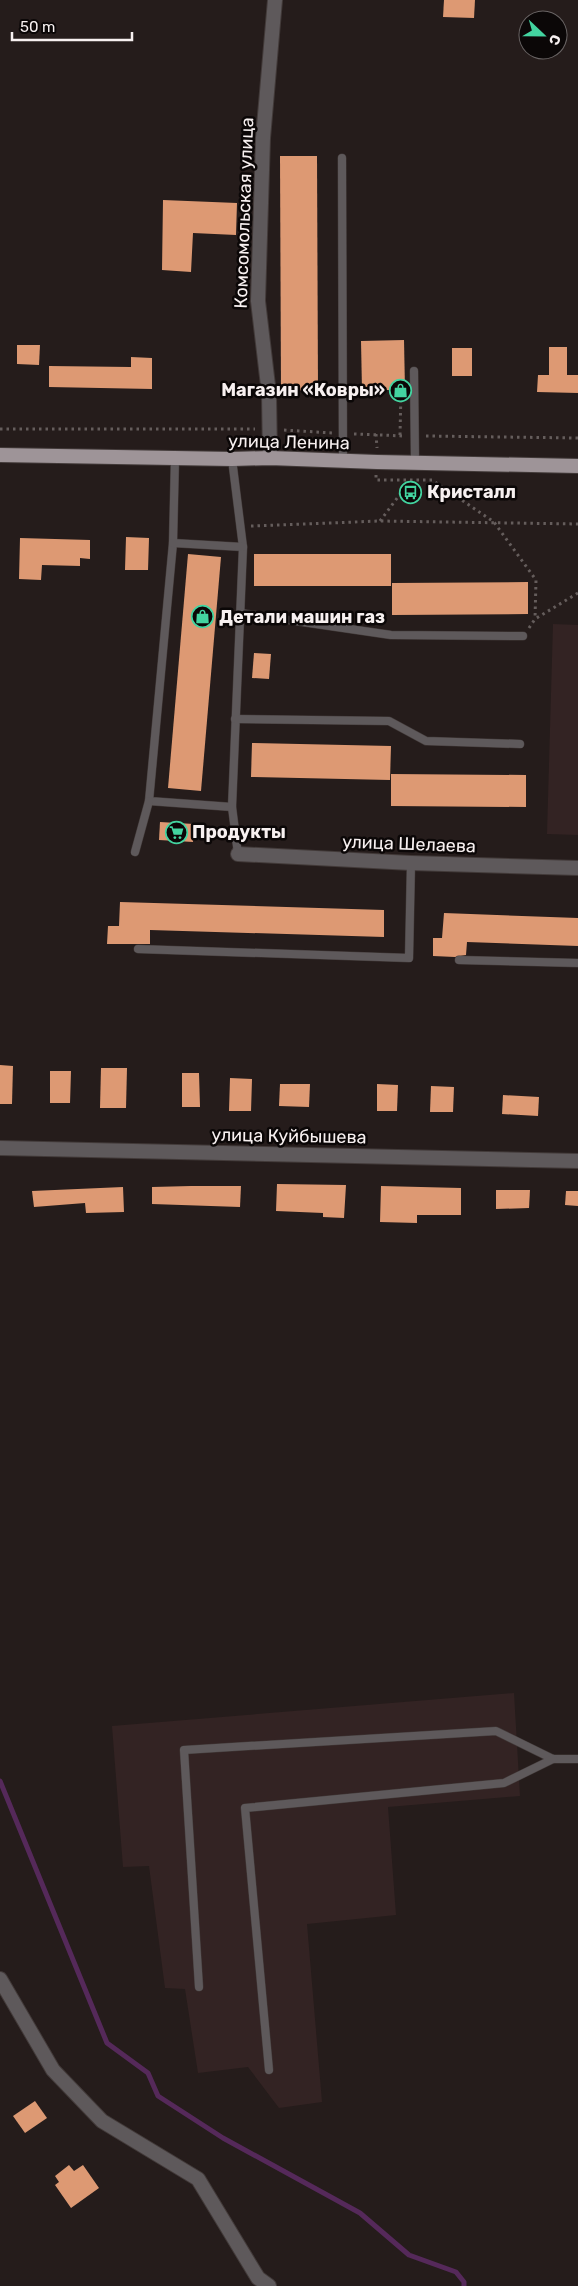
<svg xmlns="http://www.w3.org/2000/svg" width="578" height="2286" font-family="Rubik,sans-serif">
  <rect width="100%" height="100%" fill="#251c1b"/>
  <g fill="#332323">
    <polygon points="553,624 578,625 578,835 547,834"/>
    <polygon points="514,1693 520,1796 388,1807 396,1915 307,1924 322,2102 279,2108 248,2067 198,2073 185,1989 165,1988 149,1866 123,1867 112,1726"/>
  </g>
  <g fill="none" stroke-linecap="round" stroke-linejoin="round">
    <polyline stroke="#55295a" stroke-width="5" points="0,1781 107,2043 148,2073 158,2096 223,2138 360,2213 409,2255 456,2272 464,2282 464,2286"/>
  </g>
  <g fill="#dd9973">
    <polygon points="444,0 475,0 474,18 443,17"/>
    <polygon points="280,156 317,156 318,390 281,391"/>
    <polygon points="163,200 237,203 236,235 193,233 191,272 162,270"/>
    <polygon points="404,340 405,390 362,390 361,341"/>
    <polygon points="17,345 40,345 39,365 17,364"/>
    <polygon points="549,347 567,347 567,375 578,375 578,393 537,392 538,375 549,375"/>
    <rect x="452" y="348" width="20" height="28"/>
    <polygon points="131,357 152,358 152,389 49,387 49,366 131,367"/>
    <polygon points="126,537 149,538 148,570 125,570"/>
    <polygon points="20,538 90,540 90,559 80,558 80,566 42,565 41,580 19,579"/>
    <polygon points="188,554 221,557 201,791 168,788"/>
    <rect x="254" y="554" width="137" height="32"/>
    <polygon points="528,582 528,614 392,615 392,583"/>
    <polygon points="254,653 271,654 269,679 252,678"/>
    <polygon points="252,743 391,746 390,780 251,777"/>
    <polygon points="391,774 526,775 526,807 391,806"/>
    <polygon points="160,822 194,824 193,842 159,840"/>
    <polygon points="120,902 384,910 384,937 150,930 150,944 107,944 108,926 119,926"/>
    <polygon points="444,913 578,918 578,946 467,942 466,955 455,957 433,956 433,938 442,938"/>
    <polygon points="0,1065 13,1066 12,1104 0,1104"/>
    <polygon points="101,1068 127,1068 126,1108 100,1108"/>
    <polygon points="50,1071 71,1071 70,1103 50,1103"/>
    <polygon points="182,1073 199,1073 200,1107 182,1107"/>
    <polygon points="230,1078 252,1079 251,1111 229,1111"/>
    <polygon points="280,1084 310,1084 309,1107 279,1106"/>
    <polygon points="377,1084 398,1085 397,1111 377,1111"/>
    <polygon points="431,1086 454,1087 453,1112 430,1112"/>
    <polygon points="503,1095 539,1097 538,1116 502,1114"/>
    <polygon points="277,1184 346,1185 344,1218 323,1217 323,1213 276,1211"/>
    <polygon points="191,1186 241,1186 240,1207 152,1204 152,1187"/>
    <polygon points="381,1186 461,1188 461,1215 417,1215 417,1223 380,1222"/>
    <polygon points="123,1187 124,1212 86,1213 85,1203 34,1207 32,1191"/>
    <polygon points="496,1190 530,1190 529,1208 496,1209"/>
    <polygon points="566,1191 578,1191 578,1206 565,1205"/>
    <polygon points="35,2101 47,2118 25,2133 13,2116"/>
    <polygon points="69,2165 74,2171 83,2165 99,2188 71,2208 55,2185 59,2182 55,2176"/>
  </g>
  <g fill="none" stroke-linecap="round" stroke-linejoin="round">
    <defs>
      <g id="service">
        <polyline points="342,158 343,461"/>
        <polyline points="414,371 415,463"/>
        <polyline points="175,458 173,543 149,801 232,807"/>
        <polyline points="232,459 243,547 232,807 238,854"/>
        <polyline points="173,543 243,547"/>
        <polyline points="240,613 391,635 523,636"/>
        <polyline points="235,719 389,721 426,741 520,744"/>
        <polyline points="135,852 149,801"/>
        <polyline points="138,949 409,958 411,863"/>
        <polyline points="459,960 578,963"/>
        <polyline points="199,1987 184,1750 496,1731 553,1759 578,1759"/>
        <polyline points="269,2070 245,1808 504,1783 553,1759"/>
      </g>
      <g id="minor">
        <polyline points="270,458 269,394 258,301 263,138 275,0"/>
        <polyline points="238,854 411,863 578,868"/>
        <polyline points="0,1148 578,1161"/>
        <polyline points="0,1979 53,2070 102,2121 198,2179 258,2278 269,2286"/>
      </g>
      <polyline id="primary" points="0,455 232,459 270,458 377,462 578,466"/>
    </defs>
    <use href="#service" stroke="#423a39" stroke-width="9"/>
    <use href="#minor" stroke="#423a39" stroke-width="16"/>
    <use href="#primary" stroke="#423a39" stroke-width="16"/>
    <g stroke="#655d5c" stroke-width="3" stroke-dasharray="2.5 4" stroke-linecap="butt">
      <polyline points="0,429 255,429"/>
      <polyline points="284,430 332,433"/>
      <polyline points="354,434 405,436"/>
      <polyline points="376,434 377,448"/>
      <polyline points="400,435 401,390"/>
      <polyline points="426,436 578,438"/>
      <polyline points="376,475 376,480 432,480 494,522 536,580 535,619"/>
      <polyline points="380,521 410,481"/>
      <polyline points="251,526 380,521 578,524"/>
      <polyline points="529,628 535,619 578,593"/>
    </g>
    <use href="#service" stroke="#5e595b" stroke-width="8"/>
    <use href="#minor" stroke="#5e595b" stroke-width="14"/>
    <use href="#primary" stroke="#9e9498" stroke-width="14"/>
  </g>
  <defs>
    <symbol id="shop-ring" viewBox="-11 -11 22 22"><circle r="9.5" fill="#0b0707" stroke="#43d4a0" stroke-width="1.5"/><path d="M-5-2.5h2.3a2.7 3.5 0 0 1 5.4 0H5L5.5 6h-11ZM-1.5-2.5h3a1.5 2.3 0 0 0-3 0Z" fill="#43d4a0"/></symbol>
    <symbol id="bus-ring" viewBox="-11 -11 22 22"><circle r="9.5" fill="#0b0707" stroke="#43d4a0" stroke-width="1.5"/><path d="M-5-6H5V4H4V6H2V4H-2V6H-4V4H-5ZM-3.5-4V0h7V-4ZM-3.5 1.2v1.5H-2V1.2ZM2 1.2v1.5H3.5V1.2Z" fill="#43d4a0"/></symbol>
    <symbol id="supermarket-ring" viewBox="-11 -11 22 22"><circle r="9.5" fill="#0b0707" stroke="#43d4a0" stroke-width="1.5"/><path d="M-6-5.5h2.5l.6 2H6L4.5 2H-2.5L-4.4-4H-6ZM-1.5 3.2a1.3 1.3 0 1 0 .1 0ZM3 3.2a1.3 1.3 0 1 0 .1 0Z" fill="#43d4a0"/></symbol>
  </defs>
  <g fill-rule="evenodd">
    <use href="#shop-ring" x="388" y="378" width="25" height="25"/>
    <use href="#bus-ring" x="398" y="480" width="25" height="25"/>
    <use href="#shop-ring" x="190" y="604" width="25" height="25"/>
    <use href="#supermarket-ring" x="164" y="820" width="25" height="25"/>
  </g>
  <g text-anchor="middle" stroke-width="5" stroke-linejoin="round" paint-order="stroke">
    <g font-size="18" fill="#f7f0f0" stroke="#0b0707">
      <text transform="translate(244 213) rotate(-88)" y="6">Комсомольская улица</text>
      <text transform="translate(289 442) rotate(1)" y="6">улица Ленина</text>
      <text transform="translate(409 844) rotate(2)" y="6">улица Шелаева</text>
      <text transform="translate(289 1136) rotate(1)" y="6">улица Куйбышева</text>
    </g>
    <g font-size="18" font-weight="bold" fill="#f7f0f0" stroke="#0b0707" text-anchor="start">
      <text x="385" y="396" text-anchor="end">Магазин «Ковры»</text>
      <text x="427" y="498">Кристалл</text>
      <text x="219" y="623">Детали машин газ</text>
      <text x="192" y="838">Продукты</text>
    </g>
  </g>
  <g transform="translate(543 35) rotate(112)"><circle r="24" fill="#0b0707" stroke="#696464"/>
  <path d="M0-4L9 19L0 12L-9 19Z" fill="#43d4a0"/>
  <text y="-8" font-size="14" font-weight="bold" text-anchor="middle" fill="#f7f0f0">С</text>
  </g>
  <path d="M12 32v8h120v-8" fill="none" stroke="#f7f0f0" stroke-width="2.5"/>
  <text x="20" y="32" font-size="15" fill="#f7f0f0" stroke="#0b0707" stroke-width="4" paint-order="stroke">50 m</text>
</svg>
